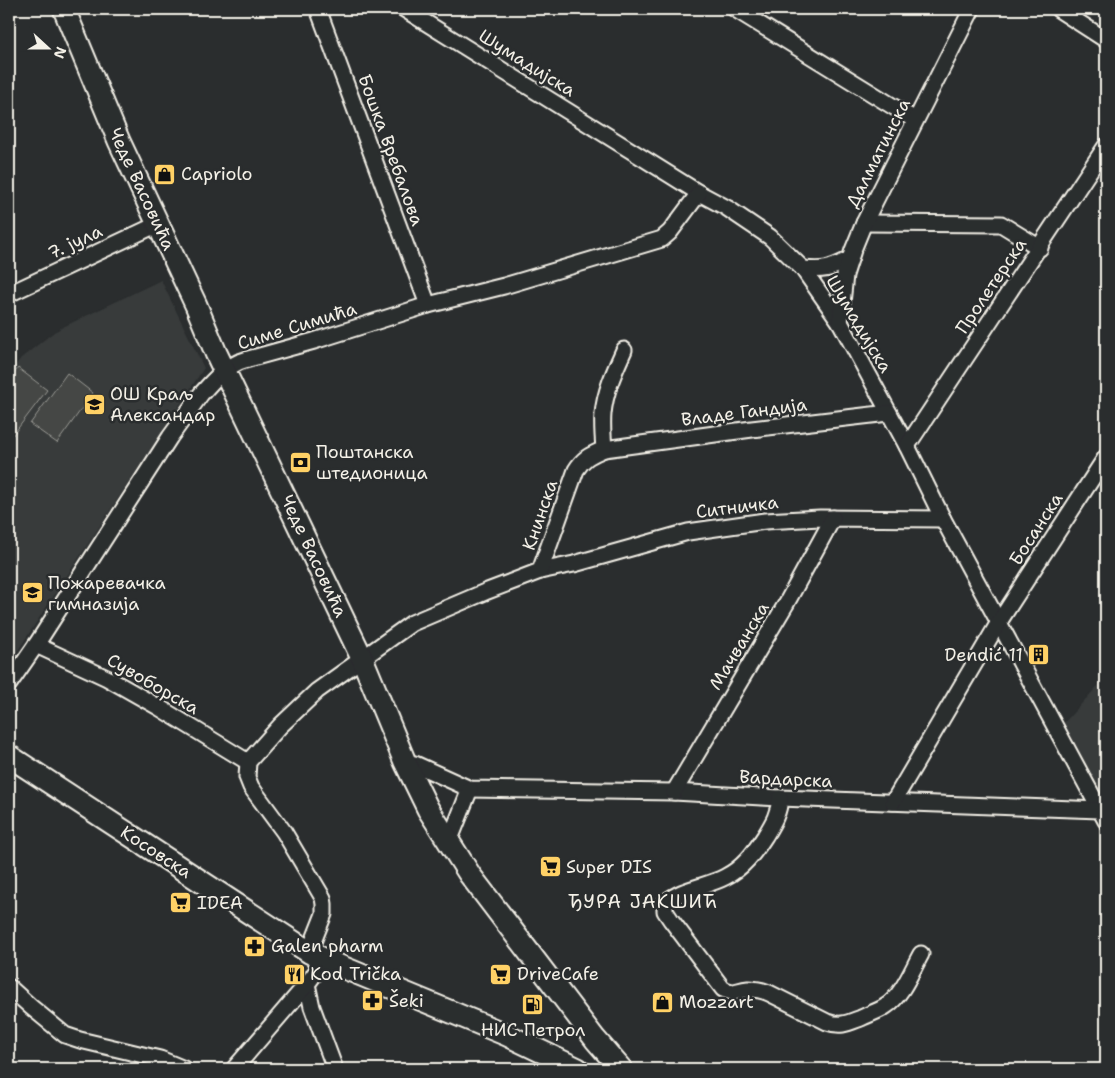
<svg xmlns="http://www.w3.org/2000/svg" width="1115" height="1078" font-family="'Shantell Sans',sans-serif">
  <rect width="100%" height="100%" fill="#2a2d2e"/>
  <filter id="ink" filterUnits="userSpaceOnUse"><feTurbulence type="fractalNoise" baseFrequency=".02" numOctaves="2"/><feDisplacementMap in="SourceGraphic" scale="10" xChannelSelector="R" yChannelSelector="G"/><feConvolveMatrix kernelMatrix="1 2 1 2 8 2 1 2 1" color-interpolation-filters="sRGB"/></filter>
  <g filter="url(#ink)">
    <g fill="#373a3a">
      <polygon points="161,280 204,368 9,664 9,374 21,358 54,332 63,327"/>
      <polygon points="1106,677 1106,802 1062,725"/>
    </g>
    <g fill="#444645" stroke="#9c9c96">
      <polygon points="18,368 47,390 9,440 9,380"/>
      <polygon points="67,373 93,393 57,443 30,424"/>
    </g>
    <g fill="none" stroke-linecap="round" stroke-linejoin="round">
      <defs>
        <g id="street">
          <polyline points="318,9 428,305"/>
          <polyline points="404,9 699,193 727,208 770,237 803,269 840,322 907,446 943,519 1106,821"/>
          <polyline points="735,9 915,120"/>
          <polyline points="1058,9 1106,40"/>
          <polyline points="864,223 1001,224 1040,248"/>
          <path d="M803,269c23,2 26,0 47,-10"/>
          <polyline points="9,294 158,224"/>
          <polyline points="840,322 845,275 853,250 864,223 972,9"/>
          <polyline points="907,446 1106,146"/>
          <polyline points="604,449 752,429 889,413"/>
          <polyline points="540,571 574,564 688,532 765,521 820,518 943,519"/>
          <polyline points="36,645 107,678 160,708 248,762"/>
          <polyline points="9,684 36,645 170,437 201,394 212,382 224,370 239,362 245,360 314,341 428,305 504,286 662,239 670,232 699,193"/>
          <polyline points="405,762 415,764 470,789 674,792 780,798 1100,810"/>
          <polyline points="674,792 786,604 833,518"/>
          <path d="M780,798c-1,15 -7,25 -15,38 -11,17 -22,32 -40,41 -19,10 -43,11 -60,26v8l6,9 52,69c13,6 13,1 25,0 7,0 14,1 21,4l58,29c14,5 21,1 34,-4 8,-4 18,-7 25,-12 16,-10 26,-36 35,-52"/>
          <polyline points="893,802 999,622 1106,457"/>
          <polyline points="449,842 470,789"/>
          <path d="M309,952l15,-38v-10l-1,-6 -39,-66 -33,-45 -4,-10 1,-15 32,-36 37,-35 95,-68 73,-31 55,-21 36,-101c8,-13 15,-15 28,-21 -1,-12 -2,-24 -1,-35 2,-23 12,-44 21,-64"/>
          <polyline points="307,984 312,1007 335,1069"/>
          <polyline points="9,987 31,1007 65,1035 80,1040 160,1059 184,1069"/>
          <polyline points="234,1069 307,984 325,960"/>
        </g>
        <g id="secondary">
          <polyline points="64,9 119,141 196,305 216,353 362,658 405,762 428,809 470,875 595,1039 621,1069"/>
          <polyline points="9,756 309,952 325,960 507,1035 578,1069"/>
        </g>
      </defs>
      <use href="#street" stroke="#f4f1e8" stroke-width="19"/>
      <use href="#secondary" stroke="#f4f1e8" stroke-width="25"/>
      <use href="#street" stroke="#2a2d2e" stroke-width="15"/>
      <use href="#secondary" stroke="#2a2d2e" stroke-width="21"/>
    </g>
  </g>
  <defs>
    <symbol id="shop-square" viewBox="-11 -11 22 22"><rect x="-9" y="-9" width="18" height="18" rx="4" fill="#ffd166" stroke="#2a2d2e"/><path d="M-5-2.5h2.3a2.7 3.5 0 0 1 5.4 0H5L5.5 6h-11ZM-1.5-2.5h3a1.5 2.3 0 0 0-3 0Z" fill="#111"/></symbol>
    <symbol id="school-square" viewBox="-11 -11 22 22"><rect x="-9" y="-9" width="18" height="18" rx="4" fill="#ffd166" stroke="#2a2d2e"/><path d="M0-5L7-2L0 1L-7-2ZM-4 1L0 2.5L4 1V4Q0 6-4 4Z" fill="#111"/></symbol>
    <symbol id="bank-square" viewBox="-11 -11 22 22"><rect x="-9" y="-9" width="18" height="18" rx="4" fill="#ffd166" stroke="#2a2d2e"/><path d="M-6-4H6V4H-6ZM0-2.3a2.3 2.3 0 1 0 0 4.6a2.3 2.3 0 1 0 0-4.6Z" fill="#111"/></symbol>
    <symbol id="building-square" viewBox="-11 -11 22 22"><rect x="-9" y="-9" width="18" height="18" rx="4" fill="#ffd166" stroke="#2a2d2e"/><path d="M-4-6H4V6H1V3H-1V6H-4ZM-2.5-4.3h1.7v1.8h-1.7ZM.8-4.3h1.7v1.8H.8ZM-2.5-1h1.7V.8h-1.7ZM.8-1h1.7V.8H.8Z" fill="#111"/></symbol>
    <symbol id="supermarket-square" viewBox="-11 -11 22 22"><rect x="-9" y="-9" width="18" height="18" rx="4" fill="#ffd166" stroke="#2a2d2e"/><path d="M-6-5.5h2.5l.6 2H6L4.5 2H-2.5L-4.4-4H-6ZM-1.5 3.2a1.3 1.3 0 1 0 .1 0ZM3 3.2a1.3 1.3 0 1 0 .1 0Z" fill="#111"/></symbol>
    <symbol id="pharmacy-square" viewBox="-11 -11 22 22"><rect x="-9" y="-9" width="18" height="18" rx="4" fill="#ffd166" stroke="#2a2d2e"/><path d="M-2-6h4v4h4v4h-4v4h-4v-4h-4v-4h4Z" fill="#111"/></symbol>
    <symbol id="restaurant-square" viewBox="-11 -11 22 22"><rect x="-9" y="-9" width="18" height="18" rx="4" fill="#ffd166" stroke="#2a2d2e"/><path d="M-5-6h1v4h1v-4h1v4h1v-4h1v5L-1.5 .5V6h-2V.5L-5-1ZM5-6V6H3V1.5H1.5Q1.5-4 5-6Z" fill="#111"/></symbol>
    <symbol id="fuel-square" viewBox="-11 -11 22 22"><rect x="-9" y="-9" width="18" height="18" rx="4" fill="#ffd166" stroke="#2a2d2e"/><path d="M-5.5-6h7V0h2V4h1.3V-2.5L3-4.5l.8-.8L6-3V5H2.5V1h-1V6h-7ZM-4.2-4.7v3.2H.2V-4.7Z" fill="#111"/></symbol>
  </defs>
  <g fill-rule="evenodd">
    <use href="#shop-square" x="152" y="162" width="25" height="25"/>
    <use href="#school-square" x="82" y="392" width="25" height="25"/>
    <use href="#bank-square" x="288" y="450" width="25" height="25"/>
    <use href="#school-square" x="20" y="580" width="25" height="25"/>
    <use href="#building-square" x="1026" y="642" width="25" height="25"/>
    <use href="#supermarket-square" x="538" y="854" width="25" height="25"/>
    <use href="#supermarket-square" x="168" y="890" width="25" height="25"/>
    <use href="#pharmacy-square" x="242" y="934" width="25" height="25"/>
    <use href="#restaurant-square" x="282" y="962" width="25" height="25"/>
    <use href="#supermarket-square" x="488" y="962" width="25" height="25"/>
    <use href="#pharmacy-square" x="360" y="988" width="25" height="25"/>
    <use href="#shop-square" x="650" y="990" width="25" height="25"/>
    <use href="#fuel-square" x="520" y="992" width="25" height="25"/>
  </g>
  <g text-anchor="middle" stroke-width="5" stroke-linejoin="round" paint-order="stroke">
    <g font-size="18" fill="#f4f1e8" stroke="#2a2d2e">
      <text transform="translate(527 63) rotate(32)" y="6">Шумадијска</text>
      <text transform="translate(391 150) rotate(70)" y="6">Бошка Вребалова</text>
      <text transform="translate(878 153) rotate(-63)" y="6">Далматинска</text>
      <text transform="translate(142 189) rotate(65)" y="6">Чеде Васовића</text>
      <text transform="translate(75 242) rotate(-25)" y="6">7. јула</text>
      <text transform="translate(991 286) rotate(-56)" y="6">Пролетерска</text>
      <text transform="translate(859 324) rotate(59)" y="6">Шумадијска</text>
      <text transform="translate(297 326) rotate(-17)" y="6">Симе Симића</text>
      <text transform="translate(744 412) rotate(-7)" y="6">Владе Гандија</text>
      <text transform="translate(737 507) rotate(-7)" y="6">Ситничка</text>
      <text transform="translate(540 515) rotate(-71)" y="6">Книнска</text>
      <text transform="translate(1036 529) rotate(-57)" y="6">Босанска</text>
      <text transform="translate(314 556) rotate(65)" y="6">Чеде Васовића</text>
      <text transform="translate(739 646) rotate(-59)" y="6">Мачванска</text>
      <text transform="translate(153 684) rotate(30)" y="6">Сувоборска</text>
      <text transform="translate(786 779) rotate(3)" y="6">Вардарска</text>
      <text transform="translate(156 852) rotate(33)" y="6">Косовска</text>
    </g>
    <g font-size="18" fill="#f4f1e8" stroke="#2a2d2e" text-anchor="start">
      <text x="181" y="180">Capriolo</text>
      <text x="110" y="400">ОШ Краљ<tspan x="110" dy="21">Александар</tspan></text>
      <text x="316" y="458">Поштанска<tspan x="316" dy="21">штедионица</tspan></text>
      <text x="48" y="589">Пожаревачка<tspan x="48" dy="21">гимназија</tspan></text>
      <text x="1023" y="661" text-anchor="end">Dendić 11</text>
      <text x="566" y="873">Super DIS</text>
      <text x="197" y="909">IDEA</text>
      <text x="271" y="952">Galen pharm</text>
      <text x="310" y="980">Kod Trička</text>
      <text x="517" y="980">DriveCafe</text>
      <text x="389" y="1007">Šeki</text>
      <text x="679" y="1008">Mozzart</text>
      <text x="533" y="1036" text-anchor="middle">НИС Петрол</text>
    </g>
    <g font-size="19" letter-spacing="1" fill="#f4f1e8" stroke="#2a2d2e">
      <text x="643" y="908">ЂУРА ЈАКШИЋ</text>
    </g>
  </g>
  <rect width="1115" height="1078" fill="none" stroke="#2a2d2e" stroke-width="30"/>
  <rect x="15" y="15" width="1085" height="1048" fill="none" stroke="#f4f1e8" stroke-width="2" filter="url(#ink)"/>
  <g transform="translate(48 48) rotate(111)" stroke="#2a2d2e" stroke-width="4" paint-order="stroke">
  <path d="M0-4L9 19L0 12L-9 19Z" fill="#f4f1e8"/>
  <text y="-8" font-size="14" font-weight="bold" text-anchor="middle" fill="#f4f1e8">N</text>
  </g>
</svg>
